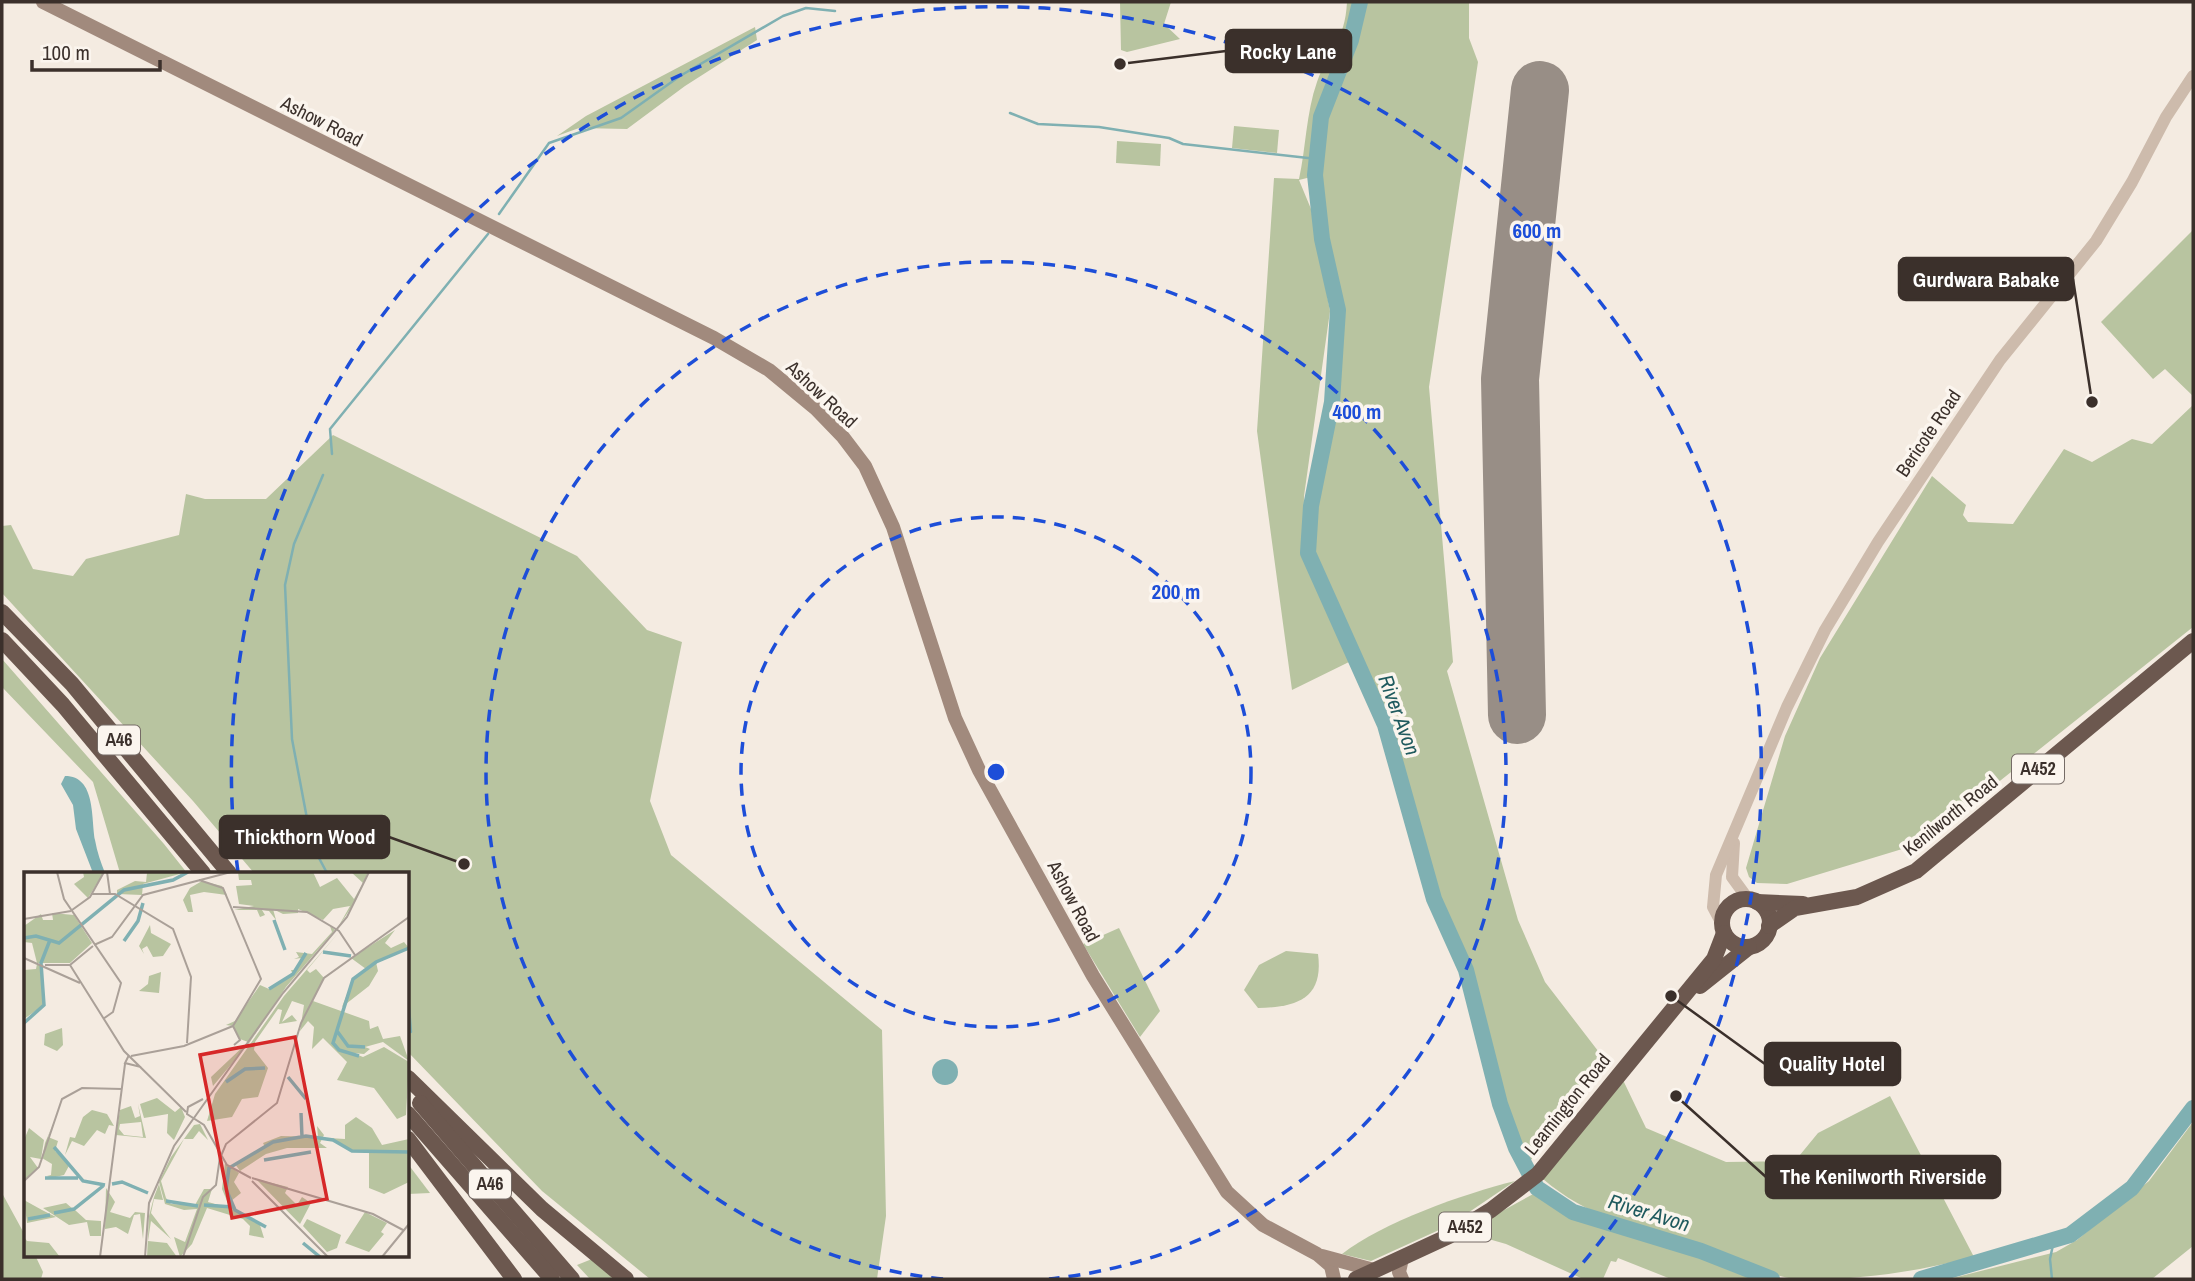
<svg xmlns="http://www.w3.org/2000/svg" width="2195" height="1281" font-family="'Archivo Narrow',sans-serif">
  <rect width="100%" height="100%" fill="#f4ebe1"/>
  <g fill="#b8c4a0">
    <polygon points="1120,2 1171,2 1164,24 1180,39 1127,52 1121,50"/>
    <path d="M1347,2h122v36l9,24 -49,325 24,275 -6,9 71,249 27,62 60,78 -80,108 -22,-57 -24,-80 -14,-61 -31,-71 -49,-174 -77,-172 3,-47 21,-104 6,-92 -16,-71 -7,-63 -16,4 12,29 19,102 -26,185 -1,61 46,105 -57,28 -35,-259 17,-253 25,1c7,-31 7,-66 18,-97 12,-34 28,-40 30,-80z"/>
    <polygon points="755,27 757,40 685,86 627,129 579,128 557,136 586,116"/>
    <polygon points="1234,126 1279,130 1277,153 1232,148"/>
    <polygon points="1117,141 1161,144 1160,166 1116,163"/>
    <polygon points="2193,230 2193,396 2165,369 2153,379 2101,322"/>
    <polygon points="2193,405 2193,627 1922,843 1787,884 1757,883 1749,877 1746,868 1785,736 1820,658 1932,476 1966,505 1963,515 1968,522 2013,524 2064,449 2092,462 2132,439 2152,444"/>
    <polygon points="333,435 577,556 647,630 682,642 650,801 671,855 882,1030 886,1216 877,1279 650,1279 542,1191 408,1052 408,873 254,873 193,801 2,593 2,526 11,525 33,569 73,576 86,559 179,535 186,494 205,499 266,499"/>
    <polygon points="2,659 164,844 187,873 120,873 93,782 2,687"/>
    <polygon points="1119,928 1160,1011 1140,1037 1083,944"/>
    <path d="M1286,951l32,3c6,45 -22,53 -60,54l-14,-18 15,-25z"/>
    <path d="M1623,1080l23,48 80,34 69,-1 23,-28 72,-37 84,161c-59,15 -118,24 -180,22 -35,-5 -75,-29 -111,-39 -56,-17 -94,-22 -140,-61z"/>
    <polygon points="2193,1122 2193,1246 2152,1279 1949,1279 2056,1252 2077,1240 2149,1181"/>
    <polygon points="408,1164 430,1193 408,1194"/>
    <path d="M1515,1181l-65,44 -79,36 -29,-7c41,-32 121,-60 173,-73z"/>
    <polygon points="2,1193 26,1237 26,1255 35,1255 43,1272 41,1279 2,1279"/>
    <polygon points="1535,1193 1577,1219 1705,1258 1759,1279 1671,1279 1618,1258 1616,1262 1611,1261 1603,1279 1583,1279 1506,1244 1464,1232"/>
    <polygon points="592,1259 616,1279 590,1279 577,1265"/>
  </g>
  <g fill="#7fb0b2">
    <path d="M65,776c31,0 26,42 30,64 2,12 6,23 10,33h-12l-17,-44 -3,-24 -12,-21z"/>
    <circle cx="945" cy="1072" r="13"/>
  </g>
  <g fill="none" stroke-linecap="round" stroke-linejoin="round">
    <g stroke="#7fb0b2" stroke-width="2.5">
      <polyline points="1010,113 1038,124 1099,127 1169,138 1183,144 1317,159"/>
      <polyline points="499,214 549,143 621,118 680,76 783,16 806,8 835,11"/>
      <polyline points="332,454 330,429 488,234"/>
      <polyline points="323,475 294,544 285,585 292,739 312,845 327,873"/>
      <polyline points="408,995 411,1032"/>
      <polyline points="2052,1279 2050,1259 2054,1240"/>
    </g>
    <g stroke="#7fb0b2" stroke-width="16">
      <polyline points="1360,2 1351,40 1321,117 1315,175 1322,239 1338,310 1332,402 1311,506 1308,553 1385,725 1434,899 1466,970 1500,1104 1516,1148 1537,1188 1573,1212 1701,1251 1772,1279"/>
      <polyline points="1921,1279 2070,1235 2132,1188 2193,1108"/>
    </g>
    <polyline stroke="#988e86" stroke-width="58" points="1517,715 1510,379 1540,90"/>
    <g stroke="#cdbbac" stroke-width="12">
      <polyline points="1734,843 1732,877 1748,899"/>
      <polyline points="1722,924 1713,907 1716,875 1787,707 1825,630 1878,542 2000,360 2096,241 2132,182 2166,117 2193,76"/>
    </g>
    <g stroke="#a18a7d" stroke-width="14">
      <polyline points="43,2 714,338 769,370 815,408 843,437 865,466 893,527 955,718 979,770 1093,976 1227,1192 1263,1225 1317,1254 1331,1266 1334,1279"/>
      <polyline points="1322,1256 1374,1270"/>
      <polyline points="1401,1263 1399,1272 1402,1279"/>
    </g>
    <g stroke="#6c584f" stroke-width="16">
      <polyline points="2,612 72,684 229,873"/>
      <polyline points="2,640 63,705 203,873"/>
      <circle cx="1746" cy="923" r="24"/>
      <polyline points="1757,902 1803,904"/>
      <polyline points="1769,926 1795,908 1857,897 1916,871 2193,641"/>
      <polyline points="1700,986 1749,947"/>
      <polyline points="408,1078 542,1209 626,1279"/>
      <polyline points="420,1103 572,1279"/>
      <polyline points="408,1114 552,1279"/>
      <polyline points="408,1139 514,1279"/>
      <polyline points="1356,1279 1449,1236 1491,1210 1538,1174 1714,959 1724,933"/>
    </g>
  </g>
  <g fill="none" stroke="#1d4ed8" stroke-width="3.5" stroke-dasharray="12 9">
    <circle cx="996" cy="772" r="255"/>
    <path d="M943 1279A510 510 0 1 1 1049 1279"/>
    <path d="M238 872A765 765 0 1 1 1569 1279"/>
  </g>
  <g text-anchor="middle" stroke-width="7" stroke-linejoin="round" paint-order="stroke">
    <g fill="#fbf5ee" stroke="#756b66" stroke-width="2">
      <rect x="98" y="725.5" width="42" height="29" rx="5"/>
      <rect x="2012" y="754.5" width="52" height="29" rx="5"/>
      <rect x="469" y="1169.5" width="42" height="29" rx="5"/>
      <rect x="1439" y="1212.5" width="52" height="29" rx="5"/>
    </g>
    <g font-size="18" font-weight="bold" fill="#3b302b">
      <text x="119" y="746">A46</text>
      <text x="2038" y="775">A452</text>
      <text x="490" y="1190">A46</text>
      <text x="1465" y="1233">A452</text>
    </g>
    <g font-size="19" fill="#3b302b" stroke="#fbf5ee">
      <text transform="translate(322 121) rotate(27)" y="7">Ashow Road</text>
      <text transform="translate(822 394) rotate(43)" y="7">Ashow Road</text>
      <text transform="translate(1928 433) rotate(-56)" y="7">Bericote Road</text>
      <text transform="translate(1950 815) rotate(-39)" y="7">Kenilworth Road</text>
      <text transform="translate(1074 901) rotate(62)" y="7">Ashow Road</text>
      <text transform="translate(1567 1104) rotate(-51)" y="7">Leamington Road</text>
    </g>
    <g font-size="21" font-style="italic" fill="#1f5a5e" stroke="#fbf5ee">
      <text transform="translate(1399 715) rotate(70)" y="7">River Avon</text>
      <text transform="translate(1649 1213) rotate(17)" y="7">River Avon</text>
    </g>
  </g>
  <g transform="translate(24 872)">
    <rect width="385" height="385" fill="#f4ebe1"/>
    <path d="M59,0h21l-16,26 -14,-14 10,-7zM163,0l-44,12 -1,11 -25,-1v-4l18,-9 11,1 1,-9zM214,0h75l7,15 17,-9 17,21 9,-16 -12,-11h17l-12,28 -19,29 13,-23 -17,3 -10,11 -25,-11v4l-15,1 -10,-5 3,11 -7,-9 -7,-1 3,5 -5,2 -3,-7h-23l20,-4 -15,-2 -3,-18 16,-1 -1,-5h-12zM178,9l20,5 5,9 -23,-3 -14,3 3,17h-5l-5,-12 7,-12zM28,41l22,2 18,28 -22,20h-33l-5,-20 -8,-1v-16l17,-12 2,6h10zM126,53l1,8 20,11 -8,12 -10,1 -6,-11 -5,3 2,5 -5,-8zM306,54l5,4 -49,57 -36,55 -37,44 -2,-9 37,-35 -8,-3 -7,-13 -7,-1 9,-4 25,-36 9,4 24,-14 -2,-5h5l5,-12 -7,1 5,-2 -3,-5 16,2 20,-22zM371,58l-10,13 6,5 13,-6 5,6 -33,14 2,9 -9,15 -27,21 11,-28 13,-10 -15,-11zM315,60l-32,38 3,3 6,-4 8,9 -11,23 56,20 1,8 8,-3 5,13 17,-3 9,25 -26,-19 -18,5 5,2 -6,5 -11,-1 10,4 21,-10 25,15 -3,53 -9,4 -23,-31 -37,-8 10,-18 -24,-24 -11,11 2,-22 -6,-6 -8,10 4,-26 -12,-4 -10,21 10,-7 5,6 -18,3 3,-14 -4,-1 -23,33 -1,8 14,18 -10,29 -16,2 -10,18 -25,4 8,-27 69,-98zM13,92l3,1 4,40 -20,14v-49l12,-1zM137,100l-2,21 -20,-2 9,-7 1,-8zM38,156l1,17 -6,6 -13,-6 1,-11zM133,226l18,14 6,-5 4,10 -11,23 -7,-7 1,-19 -24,4 -4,-14zM114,232l8,34 -30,-3 4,-25 11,-4 4,12 5,-2zM117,250l2,15 -19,-2 -5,-6 1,-5zM68,238l15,4 7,12 -5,-1 -4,9 -8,-4 -13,16 -12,-5 -7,14 5,-18 5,1 8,-21zM32,245l-8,20 10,4 -3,10 15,13 -6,11 -13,3 -4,-2 4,-1 1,-11 -10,-6 3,-15zM332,245l16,11 10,17 27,-6v43l-25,12 -15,-6v-35l-17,-2 -23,-13 16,1v-14zM176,252l8,16 -9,-9 -6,8h-9l-23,42 5,17 5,6 24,1 9,-16h8l-4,13 22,6 -8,-19 3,-26 14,10 -5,9 7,11 -10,8 -6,-11 7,17 28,18 4,13 -15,-3 1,-9 -7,-7 -36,-11 -15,36 -12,13 -6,-20 11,5 12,-33 -13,1 -19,-6 -6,-22 12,-25 23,-32zM293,254l7,9 -4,8 7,5h-40l-21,6 -26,17 -5,-7 30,-17 -2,-4 18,-7 37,1zM5,256l15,12 -3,19 -11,-2 8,11 -14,12v-40zM232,307l32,8 -3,6 12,12 5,-8 9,6 -11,21zM135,312l4,16 -9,-1 -3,14 20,26 -20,-18 -3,20 19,2 10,14h-30l2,-41 5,-19zM82,316l9,14 -5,10 20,6 5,-6 10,1 -2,26 -3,-25 -6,1 -6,19 -12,-7 -11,2zM66,326l-15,12 11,10 15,1v15h-11l-3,-14 -18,3 -26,-17 23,-5 7,6zM0,328l18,10 14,7 -29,6zM341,340l22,11 -6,9 3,2 -15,18 -24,-9zM283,347l34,16 -4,13 -10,4 -24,-26zM0,365l3,4 22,2 11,14h-36z" fill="#b8c4a0" fill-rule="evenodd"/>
    <path fill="none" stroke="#7fb0b2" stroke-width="3.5" d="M250,48l11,30M0,66l12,-2 23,7 65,-53 49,-10 15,-8M100,69l14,-20 5,-18M299,80l28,4M245,117l24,-15 13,-21M0,151l20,-18 -3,-42 9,-23M313,159l11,15 17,1M335,184l-20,-6 -6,-7 20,-64 23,-17 33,-14M264,205l18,22M202,210l19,-13 20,-1M277,241l1,24M30,275l29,34 22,4M240,288l47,-8M21,306h33M88,312l10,-2 26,11M142,329l32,5M180,333l29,2M30,341l20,-4 29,-23M4,347l22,-4M242,355l-31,-17 -9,-21 3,-21 44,-26 33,-6 27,4 19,11 57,1M279,371l17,14"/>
    <path fill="none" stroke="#aaa098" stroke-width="2" d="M33,0l7,27 57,84 -8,29 -10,7M83,0l3,22M175,8l24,8 38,91 -28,47M68,22h23l58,35 18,48 -4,66M209,35l74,5 32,19 16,24M48,38l18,-13 14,-25M0,47l47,-8M70,73l18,-8 31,-42 88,-23M69,74l-23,19 54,86 62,61M0,86l56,25M21,93h25M209,154l7,14 -6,5M105,183l-4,8 16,4M107,184l53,-10 49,-20M179,227l-15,8 -1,7 17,11 23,40 24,13M197,284l5,-12 51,-41 24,-80 23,-45 85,-61M228,306l121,36 30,16M0,309l15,-14 23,-68 20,-11 40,1M228,309l76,76M76,385l25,-193M121,385l4,-54 25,-57 109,-153 64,-76 22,-45M159,385l20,-60 13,-12 4,-28M358,385l27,-33"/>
    <path fill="#d62828" fill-opacity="0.15" stroke="#d62828" stroke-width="3.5" d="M271,165l32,162 -95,19 -32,-163z"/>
    <rect width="385" height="385" fill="none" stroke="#3b302b" stroke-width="3.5"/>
  </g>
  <circle cx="996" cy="772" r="10" fill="#1d4ed8" stroke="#fbf5ee" stroke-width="3.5"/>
  <g font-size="21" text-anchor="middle" font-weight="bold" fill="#1d4ed8" stroke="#fbf5ee" stroke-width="7" stroke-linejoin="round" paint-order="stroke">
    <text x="1537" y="238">600 m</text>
    <text x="1357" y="419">400 m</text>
    <text x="1176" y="599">200 m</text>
  </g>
  <path fill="none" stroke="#3b302b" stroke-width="2.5" d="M1120 64L1226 51M2092 402L2073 279M464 864L389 837M1671 996L1765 1064M1676 1096L1766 1177"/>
  <g fill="#3b302b" stroke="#fbf5ee" stroke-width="2.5">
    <circle cx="1120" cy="64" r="7"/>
    <circle cx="2092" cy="402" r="7"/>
    <circle cx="464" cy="864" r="7"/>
    <circle cx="1671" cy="996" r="7"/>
    <circle cx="1676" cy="1096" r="7"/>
  </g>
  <g fill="#3b302b" stroke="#3b302b" stroke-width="2.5">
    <rect x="1226" y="30" width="125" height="42" rx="7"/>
    <rect x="1899" y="258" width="174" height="42" rx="7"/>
    <rect x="220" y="816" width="169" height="42" rx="7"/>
    <rect x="1765" y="1043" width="135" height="42" rx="7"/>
    <rect x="1766" y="1156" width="234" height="42" rx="7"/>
  </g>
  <g font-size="21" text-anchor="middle" font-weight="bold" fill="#fff">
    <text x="1288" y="59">Rocky Lane</text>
    <text x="1986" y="287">Gurdwara Babake</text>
    <text x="305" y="844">Thickthorn Wood</text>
    <text x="1832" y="1071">Quality Hotel</text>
    <text x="1883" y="1184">The Kenilworth Riverside</text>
  </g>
  <rect width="2195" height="1281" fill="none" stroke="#3b302b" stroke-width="7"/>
  <path d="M32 60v10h128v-10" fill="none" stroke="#3b302b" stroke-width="3.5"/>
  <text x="42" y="60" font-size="21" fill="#3b302b" stroke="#fbf5ee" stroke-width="5" paint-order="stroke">100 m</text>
</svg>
